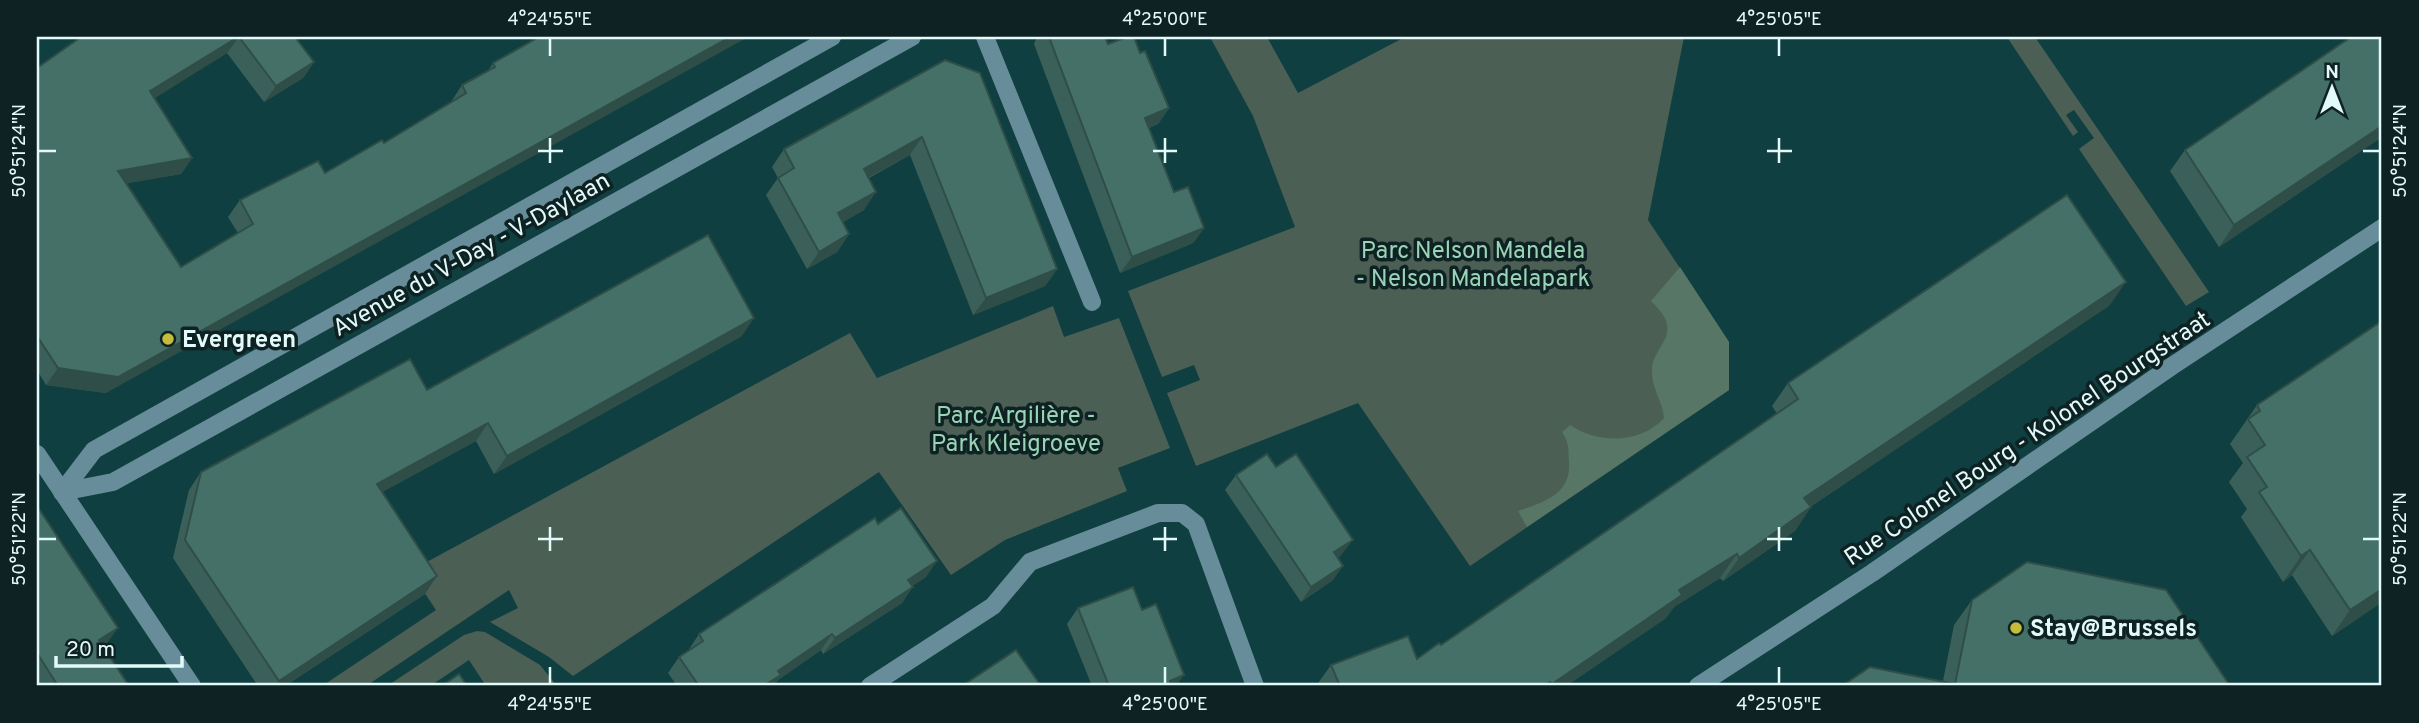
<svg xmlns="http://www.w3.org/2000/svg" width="2419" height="723" font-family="Overpass,sans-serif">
  <rect width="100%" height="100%" fill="#103f41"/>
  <g fill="#4b5f54">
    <polygon points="1210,37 1267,37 1298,93 1405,37 1684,37 1648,220 1729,342 1729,390 1470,566 1358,403 1196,466 1167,393 1200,380 1194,365 1162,377 1128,291 1295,227 1253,116"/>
    <polygon points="2007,37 2035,37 2209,292 2186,306 2079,149 2094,138 2074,110 2066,115 2078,132 2073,136"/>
    <polygon points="1053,306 1064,337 1119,318 1170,448 1118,468 1127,491 1005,540 951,575 879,472 573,676 549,657 490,622 518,608 509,590 366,686 322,686 436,610 410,571 850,333 877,378"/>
    <polygon points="477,631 485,632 540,665 557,686 486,686 469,660 430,686 387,686 464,635"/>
  </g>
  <path fill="#577666" d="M1680,267l49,75v48l-202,137 -9,-16c26,-9 53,-17 51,-48 -1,-13 1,-19 -7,-31l8,-7c27,19 71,19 94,-7 -1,-15 -11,-28 -12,-43 -3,-31 37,-38 -1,-74z"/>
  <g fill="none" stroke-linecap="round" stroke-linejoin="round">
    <g stroke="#668d99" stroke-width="18">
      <polyline points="985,37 1092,302"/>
      <polyline points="37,454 192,686"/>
      <polyline points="62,492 113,482 912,37"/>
      <polyline points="62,492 94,450 832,37"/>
      <polyline points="870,686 993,606 1030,562 1158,513 1182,513 1196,524 1255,686"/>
      <polyline points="1698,686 1872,573 2172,366 2382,228"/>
    </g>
  </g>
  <g fill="#3b6059">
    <polygon points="81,37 295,37 314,62 303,78 264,102 227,53 154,98 192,158 181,174 127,183 181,267 238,233 228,217 240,200 325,173 384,143 451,102 462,85 488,71 493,63 539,37 106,393 46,385 37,370 37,68"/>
    <polygon points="1037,37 1105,37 1108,44 1140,53 1169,108 1158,124 1149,128 1174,192 1204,228 1193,243 1120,273 1034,44"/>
    <polygon points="2382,37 2382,137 2219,247 2170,171 2185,150"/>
    <polygon points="945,60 1057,269 1045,286 973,315 910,155 869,178 864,210 843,222 849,234 837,252 807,269 766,195 778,178 772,167 784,149"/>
    <polygon points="2110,305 1810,507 1795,531 1723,581 1720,578 1674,607 1666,618 1566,686 1316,686 1331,665 1417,659 1441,645 1777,414 1772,406 1788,383"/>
    <polygon points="2382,321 2382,602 2332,636 2292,575 2283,582 2241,517 2247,509 2229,482 2243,463 2230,444 2257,405"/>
    <polygon points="742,336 494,474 476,441 382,492 425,594 285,686 258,686 173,558 189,490 201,472 427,390"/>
    <polygon points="1276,467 1342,554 1338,558 1333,580 1301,602 1225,490 1236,475"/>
    <polygon points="37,506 104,648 129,686 37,686"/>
    <polygon points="878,524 926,577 912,586 902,603 823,654 821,650 778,680 773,686 677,686 668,673 679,657 688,651 699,634"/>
    <polygon points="1972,600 2230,686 1842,686 1943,681 1954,625"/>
    <polygon points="1078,608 1142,610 1176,686 1092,686 1067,624"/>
  </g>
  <g fill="#304e48">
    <polygon points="239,37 227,53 139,108 150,91"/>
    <polygon points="730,37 748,37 106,393 46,385 58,368"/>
    <polygon points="314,62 303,78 264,102 276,86"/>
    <polygon points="1169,108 1158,124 1134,134 1145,118"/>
    <polygon points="2382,126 2382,137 2219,247 2234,225"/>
    <polygon points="922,137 910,155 852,186 864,169"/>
    <polygon points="192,158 181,174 107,187 118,171"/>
    <polygon points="876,192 864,210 826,231 838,213"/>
    <polygon points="1204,228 1193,243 1120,273 1132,257"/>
    <polygon points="849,234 837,252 807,269 819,252"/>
    <polygon points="1057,269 1045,286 973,315 986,298"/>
    <polygon points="2126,282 2110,305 1788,522 1804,498"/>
    <polygon points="754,318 742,336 494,474 507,456"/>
    <polygon points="488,423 476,441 364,502 377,484"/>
    <polygon points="1811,507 1795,531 1723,581 1739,558"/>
    <polygon points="1353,540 1342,554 1324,567 1334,552"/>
    <polygon points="2310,550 2292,575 2283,582 2301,556"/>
    <polygon points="1737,554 1720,578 1674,607 1666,618 1566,686 1550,686 1679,590"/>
    <polygon points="937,561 926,577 897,596 908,580"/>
    <polygon points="1343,566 1333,580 1301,602 1311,587"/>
    <polygon points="437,576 425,594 285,686 275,686 279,681"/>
    <polygon points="913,587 902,603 823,654 835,638"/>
    <polygon points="2382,589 2382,602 2332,636 2350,610"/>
    <polygon points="118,628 100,653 99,640"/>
    <polygon points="832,634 821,650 778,680 773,686 763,686 778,671"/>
    <polygon points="1184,675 1176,686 1166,686 1170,681"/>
  </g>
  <g fill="#457067" stroke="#304e48" stroke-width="2">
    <polygon points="81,37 238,37 150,91 192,158 118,171 181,267 253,224 240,200 318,161 325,173 382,140 384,143 466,93 462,85 495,67 493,63 539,37 730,37 118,377 58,368 37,336 37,68"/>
    <polygon points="239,37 295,37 314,62 276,86"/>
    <polygon points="1049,37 1105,37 1108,44 1127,37 1134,37 1140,53 1145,51 1169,108 1145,118 1174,192 1188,187 1204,228 1132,257"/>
    <polygon points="2351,37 2382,37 2382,126 2234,225 2185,150"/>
    <polygon points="945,60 980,73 1057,269 986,298 922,137 864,169 876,192 838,213 849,234 819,252 778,178 794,168 784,149"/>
    <polygon points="2067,195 2126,282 1804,498 1811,507 1739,558 1737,554 1679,590 1682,595 1552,684 1550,682 1544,686 1340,686 1331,665 1408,636 1417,659 1439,643 1441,645 1798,399 1788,383"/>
    <polygon points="708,235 754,318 507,456 488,423 377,484 437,576 279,681 185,540 201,472 410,359 427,390"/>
    <polygon points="2382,321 2382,589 2350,610 2310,550 2301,556 2259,492 2267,487 2247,457 2265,445 2248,419 2260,411 2257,405"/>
    <polygon points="1267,454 1276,467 1296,454 1353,540 1334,552 1343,566 1311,587 1236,475"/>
    <polygon points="37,506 118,628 99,640 129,686 58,686 37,653"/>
    <polygon points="901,508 937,561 908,580 913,587 835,638 832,634 778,671 781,675 763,686 699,686 679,657 703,641 699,634 875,518 878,524"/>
    <polygon points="2027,562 2166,590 2230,686 1842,686 1870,667 1955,684 1972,600"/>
    <polygon points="1133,587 1142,610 1156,604 1184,675 1170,681 1172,686 1109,686 1078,608"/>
    <polygon points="1016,650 1041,686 962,686"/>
    <polygon points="459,674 467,686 442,686"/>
  </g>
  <path fill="none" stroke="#e2fafa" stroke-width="2.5" d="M550,38v18M1165,38v18M1779,38v18M550,138v25M1165,138v25M1779,138v25M38,151h18M538,151h25M1153,151h24M1767,151h25M2363,151h17M550,527v24M1165,527v24M1779,527v24M38,539h18M538,539h25M1153,539h24M1767,539h25M2363,539h17M550,667v17M1165,667v17M1779,667v17"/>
  <g fill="#c6bc3c" stroke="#0f2223" stroke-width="2.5">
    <circle cx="168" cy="339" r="7"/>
    <circle cx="2016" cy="628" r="7"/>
  </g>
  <g text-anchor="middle" stroke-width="7" stroke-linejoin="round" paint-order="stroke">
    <g font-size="24" fill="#99d4b6" stroke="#0f2223">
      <text x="1473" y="258">Parc Nelson Mandela<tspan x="1473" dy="28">- Nelson Mandelapark</tspan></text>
      <text x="1016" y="423">Parc Argilière -<tspan x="1016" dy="28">Park Kleigroeve</tspan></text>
    </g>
    <g font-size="24" fill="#e2fafa" stroke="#0f2223">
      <text transform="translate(471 254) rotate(-29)" y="8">Avenue du V-Day - V-Daylaan</text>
      <text transform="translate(2027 438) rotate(-34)" y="8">Rue Colonel Bourg - Kolonel Bourgstraat</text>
    </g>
    <g font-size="24" font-weight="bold" fill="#e2fafa" stroke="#0f2223" text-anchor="start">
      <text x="182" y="347">Evergreen</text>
      <text x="2030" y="636">Stay@Brussels</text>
    </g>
  </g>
  <rect width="2419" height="723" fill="none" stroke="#0f2223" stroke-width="77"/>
  <g transform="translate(2332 88)" stroke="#0f2223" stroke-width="5" paint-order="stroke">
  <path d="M0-5L12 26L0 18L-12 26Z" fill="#e2fafa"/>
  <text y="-10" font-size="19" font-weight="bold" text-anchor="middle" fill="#e2fafa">N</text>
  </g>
  <path d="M56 656v10h126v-10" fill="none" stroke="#e2fafa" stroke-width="3.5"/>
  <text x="66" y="656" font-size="21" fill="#e2fafa" stroke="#0f2223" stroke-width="5" paint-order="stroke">20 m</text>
  <rect x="38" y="38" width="2342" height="646" fill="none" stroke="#e2fafa" stroke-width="2.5"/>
  <g font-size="18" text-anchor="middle" fill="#e2fafa">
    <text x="550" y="25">4°24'55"E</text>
    <text x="1165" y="25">4°25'00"E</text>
    <text x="1779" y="25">4°25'05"E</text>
    <text transform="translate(19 151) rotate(-90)" y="6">50°51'24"N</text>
    <text transform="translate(2400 151) rotate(-90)" y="6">50°51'24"N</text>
    <text transform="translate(19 539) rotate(-90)" y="6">50°51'22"N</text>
    <text transform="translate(2400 539) rotate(-90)" y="6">50°51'22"N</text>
    <text x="550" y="710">4°24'55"E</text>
    <text x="1165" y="710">4°25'00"E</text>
    <text x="1779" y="710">4°25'05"E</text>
  </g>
</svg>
